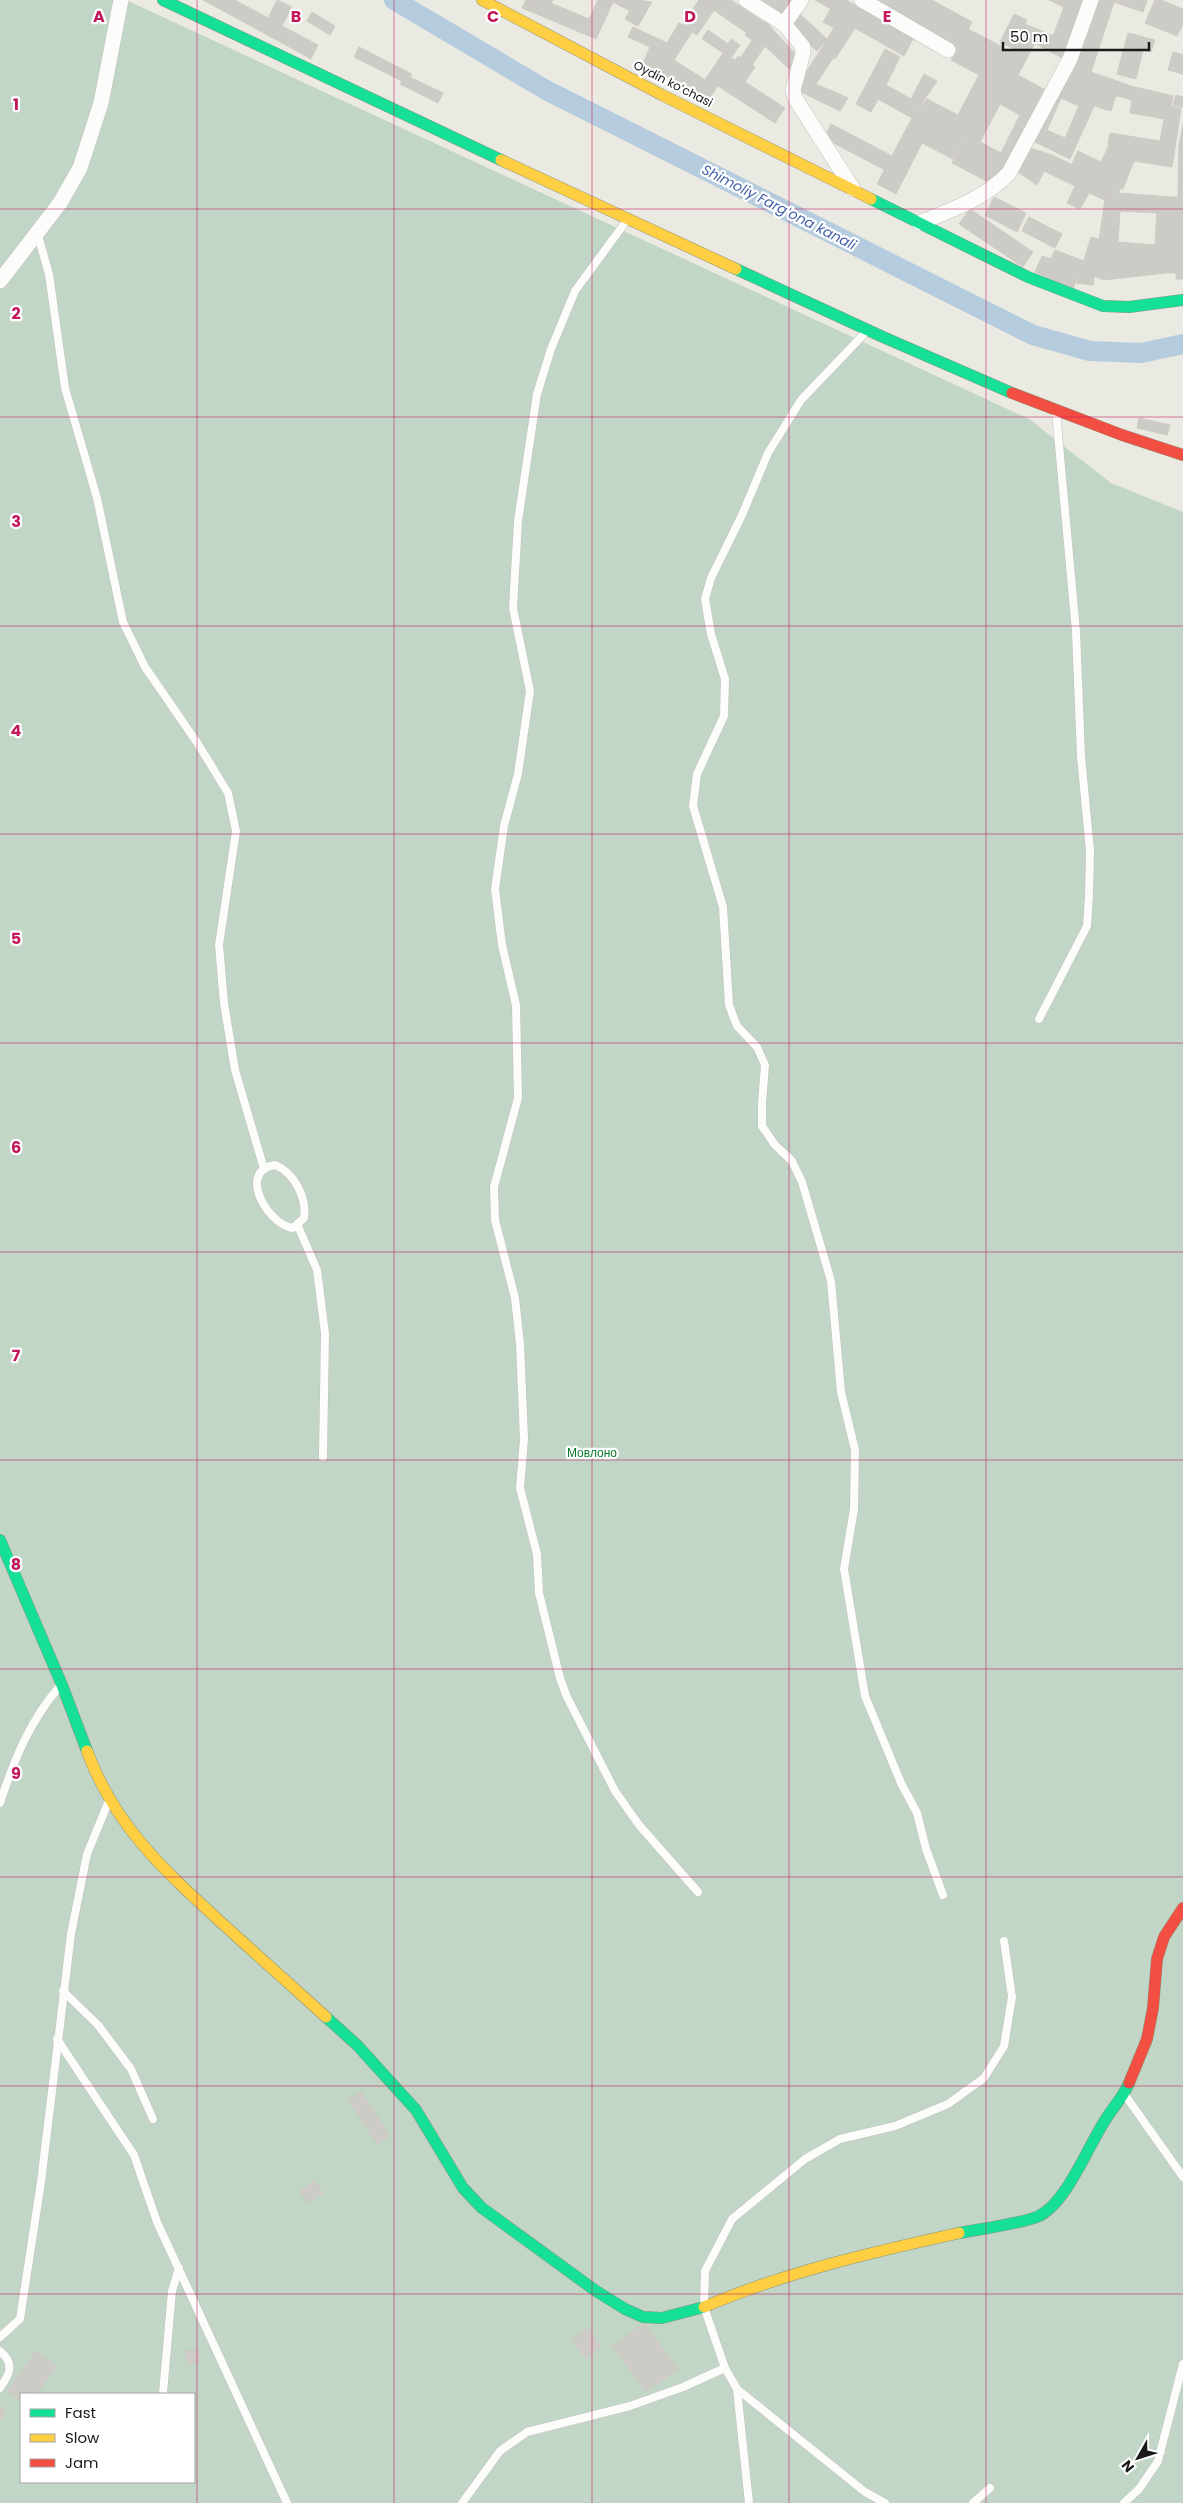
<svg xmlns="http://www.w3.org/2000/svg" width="1183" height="2503" font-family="Poppins,sans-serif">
  <rect width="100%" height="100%" fill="#eae9e2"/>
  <path fill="#c1d6c6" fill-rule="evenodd" d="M0,0h126l903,419 82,64 72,29v1991h-1183zM21,2394h173v88h-173z"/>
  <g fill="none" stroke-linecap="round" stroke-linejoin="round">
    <polyline stroke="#b5ccde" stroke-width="20" points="394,0 546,90 1033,335 1090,351 1141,353 1183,344"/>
  </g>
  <g fill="#cccbc5" stroke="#cdcbc4" fill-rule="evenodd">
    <polygon points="203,0 235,0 268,18 277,0 292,7 275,39"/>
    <polygon points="526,0 537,0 532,12 522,8"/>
    <polygon points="537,0 553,0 551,3 589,19 598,0 614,0 596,39 532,12"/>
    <polygon points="614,0 636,0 630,11 613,2"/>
    <polygon points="636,0 652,2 638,26 625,19"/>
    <polygon points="699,0 713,0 709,7 714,10 697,35 682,25"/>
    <polygon points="713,0 731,0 764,22 752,40 745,35 747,33 709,7"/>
    <polygon points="754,0 795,0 783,18"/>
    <polygon points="815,0 836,0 831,9"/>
    <polygon points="836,0 846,0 914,37 904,56 855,28 835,59 820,51 834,28 823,22"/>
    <polygon points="867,0 898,0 891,13"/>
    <polygon points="898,0 932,0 972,22 957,50 891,13"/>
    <polygon points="1049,0 1089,0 1066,60 1019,35 1025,24 1053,36 1064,7"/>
    <polygon points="1095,0 1147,0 1143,12 1114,2 1091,72 1131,86 1173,96 1171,106 1132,100 1065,82"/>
    <polygon points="1155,0 1161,0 1183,9 1183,24 1177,36 1145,23"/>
    <polygon points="312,12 335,26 330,35 307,21"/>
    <polygon points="800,14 827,39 817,51 789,26"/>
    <polygon points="1014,14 1027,20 1012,48 1000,42"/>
    <polygon points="765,21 799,58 789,69 765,46 752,65 741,57"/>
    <polygon points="679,23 692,32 674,60 705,80 723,53 735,60 709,99 652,68"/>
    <polygon points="282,26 318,45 311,59 275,39"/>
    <polygon points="633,27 667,43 651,70 642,66 650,47 628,37"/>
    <polygon points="968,29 1010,51 1002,67 960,45"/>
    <polygon points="708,30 728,44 731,39 740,45 731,58 702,39"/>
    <polygon points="1128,33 1155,40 1151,52 1143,50 1136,79 1117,74"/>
    <polygon points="1019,35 1035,43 1018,75 1049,92 1041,107 994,82"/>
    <polygon points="960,45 1002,67 961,144 912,118 927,99 958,115 979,75 951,60"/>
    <polygon points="359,47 412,74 410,77 443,93 438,103 400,84 402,81 354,57"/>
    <polygon points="885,49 900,57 886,85 911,99 924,74 937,81 912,118 878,99 871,112 856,104"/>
    <polygon points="820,51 833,58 816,84 848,98 840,111 795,89"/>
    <polygon points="1173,52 1183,55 1183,74 1168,70"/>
    <polygon points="738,56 755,67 745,82 785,108 775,123 718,86"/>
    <path d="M994,82l47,25 -47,78 -42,-22zM1000,104l20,11 -19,38 -21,-11z"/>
    <path d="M1065,82l51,13 -5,16 -17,-5 -24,53 -39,-19zM1061,98l18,8 -14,32 -18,-8z"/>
    <polygon points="1176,95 1183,97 1183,107 1173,105"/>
    <polygon points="1132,100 1156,104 1154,117 1130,113"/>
    <polygon points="1156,104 1181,108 1174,155 1108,144 1110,133 1160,141 1164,119 1154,117"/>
    <polygon points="912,118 961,144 953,159 922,143 896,194 877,184"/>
    <polygon points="831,124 892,156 885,170 824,138"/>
    <polygon points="1183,124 1183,146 1179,145"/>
    <polygon points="1109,145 1174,155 1172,167 1134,161 1123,189 1072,164 1078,151 1101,162"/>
    <polygon points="1179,145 1183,146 1183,190 1178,189"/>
    <polygon points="1030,148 1052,155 1037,185 1015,170"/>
    <polygon points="1052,155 1121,188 1118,193 1106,192 1105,200 1089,193 1080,209 1067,203 1075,186 1044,171"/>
    <polygon points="1178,189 1183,190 1183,252 1176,273 1165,273 1170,197 1178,197"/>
    <path d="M1106,192l64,5 -5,76 -61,7 -10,-4zM1120,211l37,2 -2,32 -37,-3z"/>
    <polygon points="994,197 1026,213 1017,232 985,215"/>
    <polygon points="970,209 1033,252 1023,267 959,224"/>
    <polygon points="1029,217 1062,234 1055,248 1022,231"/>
    <polygon points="1091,237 1099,239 1093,285 1077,283"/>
    <polygon points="1055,250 1084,261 1073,289 1035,272 1042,256 1051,259"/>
    <polygon points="1183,252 1183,279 1176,279 1176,273"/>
    <polygon points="1139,418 1170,425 1167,435 1137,428"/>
    <polygon points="361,2091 390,2136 377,2144 348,2100"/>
    <polygon points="315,2181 323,2193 307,2203 299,2191"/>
    <polygon points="644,2323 678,2369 646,2392 612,2346"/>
    <polygon points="588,2328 601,2347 585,2358 572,2339"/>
    <polygon points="198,2348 201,2361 188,2365 185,2351"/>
    <polygon points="36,2351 57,2366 37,2394 21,2394 21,2402 7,2392"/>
    <polygon points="0,2406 6,2410 1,2419 0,2418"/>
  </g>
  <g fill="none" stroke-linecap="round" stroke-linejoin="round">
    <defs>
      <g id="lane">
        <polyline points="627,220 575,291 551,349 537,394 518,521 513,608 530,691 518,774 504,826 495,889 502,945 516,1005 518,1098 494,1187 495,1220 515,1298 520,1344 524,1439 520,1488 537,1554 539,1593 560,1678 567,1697 615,1791 639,1825 698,1892"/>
        <polyline points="37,232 49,274 65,388 97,498 123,622 145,667 198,744 228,793 236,831 219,945 224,1003 235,1070 264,1169"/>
        <polyline points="866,332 801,400 768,453 742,515 711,578 705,599 711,634 725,679 724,716 697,774 693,806 723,907 729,1005 737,1026 757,1047 765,1065 762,1103 762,1126 775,1145 792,1161 802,1182 831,1281 841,1392 855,1450 854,1509 844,1569 865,1696 901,1783 917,1813 926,1849 943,1895"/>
        <polyline points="1039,1019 1087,926 1089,896 1090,851 1081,756 1076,631 1056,412"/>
        <path d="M275,1165c19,7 32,33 29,53l-11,10c-26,-4 -56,-57 -18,-63z"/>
        <polyline points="298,1226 317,1270 325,1333 323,1457"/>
        <path d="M0,1803c14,-43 30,-83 60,-117"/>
        <polyline points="63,1991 98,2025 131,2069 153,2119"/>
        <polyline points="57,2039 134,2155 157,2222 287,2503"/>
        <polyline points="1125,2095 1183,2177"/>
        <polyline points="0,2337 20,2319 41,2182 71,1934 87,1854 108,1803"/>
        <path d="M0,2351c15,13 10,23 0,37"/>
        <polyline points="737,2389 865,2492 885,2503"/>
        <polyline points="163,2393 172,2291 179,2268"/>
        <polyline points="462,2503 500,2451 527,2432 630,2406 683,2387 725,2368"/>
        <polyline points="749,2503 737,2389 725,2368 704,2307 705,2271 732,2219 805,2159 840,2139 895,2126 948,2104 984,2078 1004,2046 1012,1997 1004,1941"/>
        <polyline points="973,2503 990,2488"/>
        <polyline points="1124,2503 1139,2489 1158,2461 1183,2364"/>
      </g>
      <g id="street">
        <polyline points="746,0 784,24 803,47 803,53 793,90 795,98 853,189"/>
        <polyline points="862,0 948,50"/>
        <polyline points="784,24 801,0"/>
        <path d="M919,223c33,-13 65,-24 90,-50l61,-114 21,-59"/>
        <polyline points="0,281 60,203 80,168 101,103 121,0"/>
      </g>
      <g id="fast">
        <polyline points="163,0 501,160"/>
        <polyline points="871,199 1028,277 1103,306 1129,307 1183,300"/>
        <polyline points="736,269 883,337 1012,393"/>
        <polyline points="0,1540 62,1685 87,1751"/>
        <polyline points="326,2017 357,2045 416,2110 463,2188 482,2208 596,2291 625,2309 643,2317 662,2318 704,2307"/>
        <path d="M959,2233c21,-4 62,-9 80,-17 27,-13 49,-69 65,-94 8,-14 19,-24 25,-39"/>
      </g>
      <g id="slow">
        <polyline points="482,0 662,95 871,199"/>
        <polyline points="501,160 736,269"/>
        <path d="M87,1751c28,76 79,121 137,174 34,31 68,61 102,92"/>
        <path d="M704,2307c82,-35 169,-55 255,-74"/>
      </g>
      <g id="jam">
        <polyline points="1012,393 1122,435 1183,455"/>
        <polyline points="1129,2083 1147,2039 1153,2008 1157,1959 1164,1937 1183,1908"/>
      </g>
    </defs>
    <use href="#lane" stroke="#c2c1be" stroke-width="9"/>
    <use href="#street" stroke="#c2c1be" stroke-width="16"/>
    <use href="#fast" stroke="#8c937b" stroke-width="12"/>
    <use href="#slow" stroke="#8c937b" stroke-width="12"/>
    <use href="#jam" stroke="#8c937b" stroke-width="12"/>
    <use href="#lane" stroke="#fcfcfb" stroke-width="8"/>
    <use href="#street" stroke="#fcfcfb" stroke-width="15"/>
    <use href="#fast" stroke="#16e098" stroke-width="11"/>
    <use href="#slow" stroke="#ffcf43" stroke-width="11"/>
    <use href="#jam" stroke="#f24e42" stroke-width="11"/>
  </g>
  <path fill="none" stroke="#c2185b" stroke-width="1" stroke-opacity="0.55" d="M197,0v2503M394,0v2503M592,0v2503M789,0v2503M986,0v2503M0,209h1183M0,417h1183M0,626h1183M0,834h1183M0,1043h1183M0,1252h1183M0,1460h1183M0,1669h1183M0,1877h1183M0,2086h1183M0,2294h1183"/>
  <g text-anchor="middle" stroke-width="4.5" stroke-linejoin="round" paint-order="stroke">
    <g font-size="12" fill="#1a1a1a" stroke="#fff">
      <text transform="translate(673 84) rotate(27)" y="4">Oydin koʻchasi</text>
    </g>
    <g font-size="12" fill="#08792c" stroke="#fff">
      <text x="592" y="1457">Мовлоно</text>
    </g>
    <g font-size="14" font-style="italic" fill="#4661ab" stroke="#fff">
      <text transform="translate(779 207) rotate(27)" y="5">Shimoliy Fargʻona kanali</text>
    </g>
  </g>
  <g font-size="16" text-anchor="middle" font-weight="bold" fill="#c2185b" stroke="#fff" stroke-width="4.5" stroke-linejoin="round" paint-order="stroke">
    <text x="99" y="22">A</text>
    <text x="296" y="22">B</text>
    <text x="493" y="22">C</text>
    <text x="690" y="22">D</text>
    <text x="887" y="22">E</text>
    <text x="16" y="110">1</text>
    <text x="16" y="319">2</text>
    <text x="16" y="527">3</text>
    <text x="16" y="736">4</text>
    <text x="16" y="944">5</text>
    <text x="16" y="1153">6</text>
    <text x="16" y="1361">7</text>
    <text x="16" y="1570">8</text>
    <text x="16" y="1779">9</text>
  </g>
  <rect x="20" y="2393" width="175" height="90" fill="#ffffff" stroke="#a3a3a3"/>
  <rect x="30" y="2409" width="25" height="8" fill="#16e098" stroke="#a3a3a3"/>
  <text x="65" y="2418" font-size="15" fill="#1a1a1a">Fast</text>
  <rect x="30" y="2434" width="25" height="8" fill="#ffcf43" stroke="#a3a3a3"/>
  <text x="65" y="2443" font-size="15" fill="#1a1a1a">Slow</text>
  <rect x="30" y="2459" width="25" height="8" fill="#f24e42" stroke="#a3a3a3"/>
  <text x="65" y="2468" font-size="15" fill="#1a1a1a">Jam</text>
  <g transform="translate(1138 2458) rotate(231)" stroke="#ffffff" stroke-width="4" paint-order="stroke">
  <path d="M0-4L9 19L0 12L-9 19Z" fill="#1a1a1a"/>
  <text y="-8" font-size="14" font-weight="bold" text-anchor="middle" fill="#1a1a1a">N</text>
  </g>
  <path d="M1003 42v8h146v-8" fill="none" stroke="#1a1a1a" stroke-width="2.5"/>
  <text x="1010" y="42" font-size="15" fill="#1a1a1a" stroke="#ffffff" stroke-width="4" paint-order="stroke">50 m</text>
</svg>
